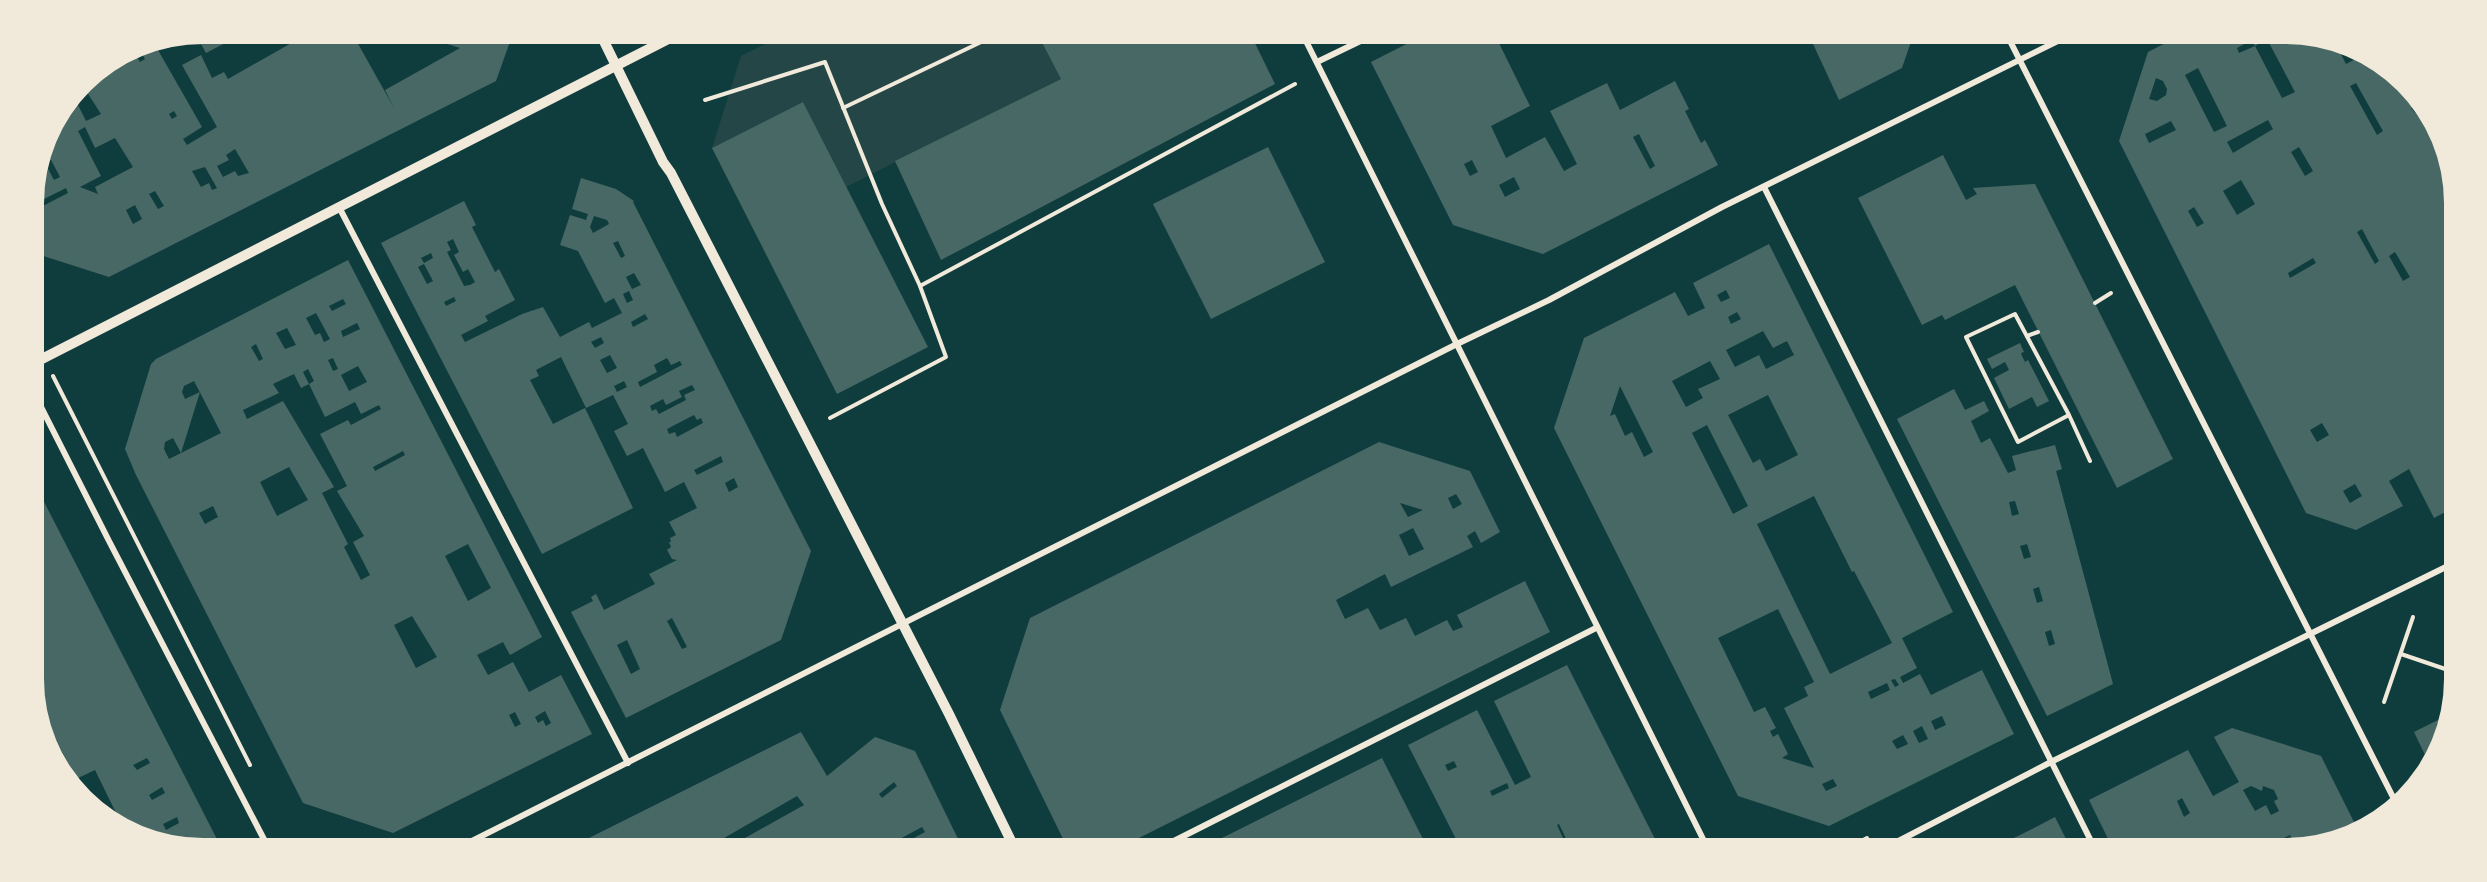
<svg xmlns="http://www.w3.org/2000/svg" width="2487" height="882" font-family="Barlow,sans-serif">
  <rect width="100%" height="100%" fill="#0f3d3e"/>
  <polygon fill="#244646" points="788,33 1037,33 1061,79 846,187 803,102 712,148 741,56"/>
  <g fill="#486865" fill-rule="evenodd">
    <polygon points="202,33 226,33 231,40 206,53 196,35 173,47 169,40"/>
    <polygon points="241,33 263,33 248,44"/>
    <path d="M309,33h43l42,75 -9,-18 75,-42 -22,-7 3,-8h72l-17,48 -387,196 -75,-24 -1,-62 14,-50 5,-3 -3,-4 1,-6 24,-31 12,24 15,-7 -16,-25 -8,4 13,-18 48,-29 16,-3 48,84 -19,12 4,6 30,-18 -35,-62 19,-10 11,23 12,-6 4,7zM142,54l3,5 -5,3 -3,-5zM174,111l3,5 -5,3 -3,-5zM85,127l10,21 20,-10 18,29 -38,20 3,7 -18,-7 21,-11 -23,-45zM235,149l14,24 -11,3 -3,-5 -12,6 -6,-11 12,-6 -3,-5zM51,160l9,17 -6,3 -9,-17zM205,167l12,21 -5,2 -3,-7 -8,4 -9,-16zM66,188l2,5 -31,16 -3,-5zM155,191l9,15 -6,3 -9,-15zM135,205l7,14 -9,5 -7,-14z"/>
    <polygon points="1037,33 1250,33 1275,84 941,260 895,161 1061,79"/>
    <path d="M1428,33h66l36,73 -39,20 15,32 39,-21 19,34 13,-7 -27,-53 57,-28 13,27 55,-29 14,28 -4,2 16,32 4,-3 13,25 -175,89 -90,-29 -82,-163zM1639,134l16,32 -5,3 -17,-32zM1472,160l6,12 -8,4 -6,-12zM1514,177l6,12 -15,8 -6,-12z"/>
    <polygon points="1808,33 1914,33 1902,68 1839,100"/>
    <path d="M2185,33h99l50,8 12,23 13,-7 -1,-2 54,36 6,13 -7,4 4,5 6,-3 31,70 1,328 -19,10 -25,-49 -20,12 14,25 -47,24 -50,-17 -187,-372 29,-89zM2262,34l3,6 2,-1 28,53 -13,6 -27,-52 -16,7 -2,-5 15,-8 3,6 5,-3 -3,-6zM2198,68l29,58 -13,6 -29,-57zM2156,78l7,3 4,8 -1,6 -9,6 -8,-2zM2356,83l27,48 -6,4 -27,-49zM2268,120l5,9 -40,24 -6,-11zM2171,121l5,9 -27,13 -4,-9zM2299,147l14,24 -8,5 -14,-24zM2241,180l14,24 -18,11 -14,-24zM2194,207l10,16 -7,4 -9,-16zM2362,229l17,32 -4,3 -18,-32zM2395,252l15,25 -7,4 -14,-25zM2313,258l3,5 -26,15 -2,-5zM2322,423l7,12 -12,7 -7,-12zM2355,484l7,12 -12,7 -7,-12z"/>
    <polygon points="803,102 928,347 837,394 712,148"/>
    <polygon points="1268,147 1325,262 1211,319 1153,204"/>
    <polygon points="1943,155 1966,200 1977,194 1973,188 2035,184 2173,459 2117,488 2015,285 1945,320 1942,315 1922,325 1858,198"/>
    <path d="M581,178l35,11 18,12 -1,1 178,349 -30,89 -155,78 -55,-106 22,-11 -2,-4 5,-3 8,16 51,-26 -6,-10 28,-14 -5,-1 -5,-9 4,-3 -2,-5h2l-1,-4 6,-3 -7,-13 28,-14 -13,-26 -19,10 -22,-44 -16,8 -13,-25 14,-7 -15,-29 -27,13 -25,-51 -25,13 3,6 -9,4 23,44 32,-16 48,100 -91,46 -161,-311 83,-42 12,24 -4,2 23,45 4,-3 16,31 -30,16 3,5 -27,14 4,7 57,-28 21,-7 17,30 29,-15 3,6 30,-15 -8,-15 -9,5 -27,-52 -18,-6 10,-30 16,5 2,-6 -16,-5zM594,216l13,4 2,4 -16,9 -3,-6zM453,239l6,13 -5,3 9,17 5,-3 7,13 -5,3 -6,1 -17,-34 4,-2 -4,-8zM618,241l7,15 -4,2 -8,-15zM431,253l2,5 -9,5 -3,-5zM424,264l9,17 -6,3 -9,-17zM634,273l7,12 -9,4 -6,-12zM629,291l4,9 -6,3 -4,-9zM454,297l2,4 -10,5 -2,-4zM645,314l3,5 -15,8 -2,-5zM601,337l3,6 -9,5 -4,-6zM610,355l7,13 -10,5 -7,-13zM667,358l4,7 9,-4 2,4 -42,22 -2,-5 19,-10 -3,-7zM624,381l3,6 -10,5 -3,-6zM692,385l3,5 -11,5 2,5 -27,14 -3,-5 -4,2 -2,-5 13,-7 3,6 16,-8 -3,-6zM694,415l3,5 4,-2 2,5 -26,14 -2,-5 -6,2 -2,-5zM721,456l2,6 -26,13 -3,-5zM734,478l4,9 -9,5 -4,-9zM672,618l15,29 -5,2 -15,-28zM627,640l13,29 -9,5 -14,-29z"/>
    <path d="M1769,244l184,368 -51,26 15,30 -17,9 3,6 17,-9 11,21 51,-25 32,64 -185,92 -91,-30 -184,-368 30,-90 91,-46 13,24 17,-8 -12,-25zM1726,290l4,8 -9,4 -4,-7zM1737,312l4,7 -10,5 -3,-7zM1763,331l10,17 14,-7 7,14 -28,14 -7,-14 -24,12 -9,-17zM1710,361l10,18 -22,10 5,9 -17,9 -14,-26zM1620,386l33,66 -9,5 -12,-25 -7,4 -10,-22 -5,2zM1768,395l30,60 -32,16 -6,-12 -7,4 -25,-48zM1707,425l41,81 -15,8 -41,-81zM1814,496l38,76 2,-1 38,72 -62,31 -73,-150zM1778,609l36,73 -10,5 4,9 -24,12 30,60 -32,-10 6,-4 -10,-20 -5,3 -3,-6 6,-3 -11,-21 -11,5 -36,-74zM1895,679l4,6 -4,2 -4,-7zM1887,683l3,7 -19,9 -3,-7zM1942,716l4,9 -11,5 -4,-9zM1922,726l6,13 -9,4 -6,-12zM1903,735l5,9 -11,5 -5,-8zM1833,779l4,7 -11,5 -4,-7z"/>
    <path d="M348,260l194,377 -32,18 -7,-13 -26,13 11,20 25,-13 16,30 32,-17 31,59 -199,99 -90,-30 -167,-328 -11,-26 26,-85 5,-5zM343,299l3,5 -14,7 -3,-5zM316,313l14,26 -6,3 -4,-9 -5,2 -9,-17zM357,323l3,6 -17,8 -2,-6zM287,328l9,17 -11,4 -9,-16zM256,344l7,15 -4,2 -8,-14zM333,358l5,11 -5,2 -5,-11zM358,366l9,16 -18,9 -8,-16zM308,369l6,12 -5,3 16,33 30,-15 6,12 18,-9 2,4 -30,16 -3,-5 -28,14 27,52 -10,5 27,45 -11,6 17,33 -9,5 -17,-33 4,-3 -26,-51 12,-6 -51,-86 -36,18 -4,-9 36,-17 -6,-9 21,-10 7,14 8,-4 -6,-12zM194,381l27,52 -40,20 19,-61 -15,7 -3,-7 2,-6zM173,438l8,15 -12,6 -5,-10 1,-7zM403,451l2,4 -30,16 -2,-4zM289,467l19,33 -31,16 -17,-34zM213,506l5,11 -13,7 -6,-11zM468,544l23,44 -23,13 -23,-45zM412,616l25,41 -21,11 -22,-43zM545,711l6,12 -5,3 -3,-6 -5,3 -3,-6zM515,712l6,12 -6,3 -6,-12z"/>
    <polygon points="2020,343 2024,352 2021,353 2022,356 2025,362 2028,360 2049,401 2037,407 2032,397 2009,409 1994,378 2009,370 2005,362 1992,369 1987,359"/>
    <path d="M1954,389l11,21 19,-9 5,10 -18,10 10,22 9,-5 18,35 8,-3 -4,-14 43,-11 7,24 -6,2 57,213 -66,32 -150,-297zM2015,501l4,13 -7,2 -3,-14zM2027,544l4,13 -7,2 -4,-13zM2039,587l4,14 -6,2 -4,-14zM2051,630l4,14 -6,2 -4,-14z"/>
    <path d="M1379,442l91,29 30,61 -19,11 -6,-12 -8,5 6,11 -82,40 -6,-13 -49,26 9,19 23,-11 12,22 26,-12 9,18 32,-16 6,11 10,-4 -6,-12 68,-34 25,51 -433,217h-49l-68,-139 30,-92zM1456,494l6,10 -9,5 -5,-11zM1400,503l23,7 -15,7zM1413,528l11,21 -15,7 -10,-21z"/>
    <path d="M35,484l6,2 -2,6 181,353 -2,4h-15l-55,-9 -28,-19 -25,-51 -19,9 -40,-79zM147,758l3,5 -13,7 -4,-5zM162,787l3,6 -13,7 -3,-5zM177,817l2,6 -13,7 -3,-6z"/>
    <path d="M1567,665l88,174 -4,10h-80l-12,-25 -2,1 11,24h-132l20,-10 -48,-94 69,-35 38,75 16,-8 -37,-76zM1454,761l3,6 -9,4 -3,-6zM1507,783l2,5 -17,8 -2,-5z"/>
    <polygon points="2448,715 2445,734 2427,759 2414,732"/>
    <path d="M2232,728l89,28 35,70 -59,22 -7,-13 -17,9 3,5h-99l-4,-7 -13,7h-47l-24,-49 99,-50 25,46 26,-14 -25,-45zM2251,786l11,5 1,-5 11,4 4,9 -4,2 5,10 -8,4 -5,-10 -11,6 -12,-21zM2182,798l8,15 -6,4 -7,-16z"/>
    <path d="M801,732l26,44 48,-39 40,14 48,98h-107l-3,-5 -7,5h-96l-5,-11 59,-33 -7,-9 -92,53h-138zM894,782l3,4 -15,12 -3,-4zM922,827l3,5 -26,14 -3,-5z"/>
    <polygon points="1382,758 1428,849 1201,849 1214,842"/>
    <polygon points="76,779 86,798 75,791 70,782"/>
    <polygon points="2055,817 2071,849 1992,849 2034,828"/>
  </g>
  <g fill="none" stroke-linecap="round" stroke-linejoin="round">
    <g stroke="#f1e9da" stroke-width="4">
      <polyline points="705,100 825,62 882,204 920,286 1295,84"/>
      <polyline points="843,108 1000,33"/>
      <polyline points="2095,303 2111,293"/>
      <polyline points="2027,336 2038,332"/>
      <polyline points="53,376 250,765"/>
      <polyline points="2069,415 2018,442 1966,337 2015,314 2069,415 2090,461"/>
      <polyline points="830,418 946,357 920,286"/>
      <polyline points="2401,654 2454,672"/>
      <polyline points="2384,702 2413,617"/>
      <polyline points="1846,849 1867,838"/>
    </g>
    <g stroke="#f1e9da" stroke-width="6">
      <polyline points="1302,33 1708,849"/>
      <polyline points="2006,33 2396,803"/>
      <polyline points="1317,62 1377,33"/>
      <polyline points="1764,187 2095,849"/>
      <polyline points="339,207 628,763"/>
      <polyline points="34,393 109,541 269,849"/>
      <polyline points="456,849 1457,344 1549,300 1722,207 2074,33"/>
      <polyline points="1158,849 1596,628"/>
      <polyline points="1883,849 2051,762 2454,563"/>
    </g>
    <g stroke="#f1e9da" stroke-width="10">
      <polyline points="600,33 663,162 671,173 949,714 1015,849"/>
      <polyline points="34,363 680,33"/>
    </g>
  </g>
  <path d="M0 0H2487V882H0ZM203 44H2285A159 159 0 0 1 2444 203V679A159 159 0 0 1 2285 838H203A159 159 0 0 1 44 679V203A159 159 0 0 1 203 44Z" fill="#f1e9da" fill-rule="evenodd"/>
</svg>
